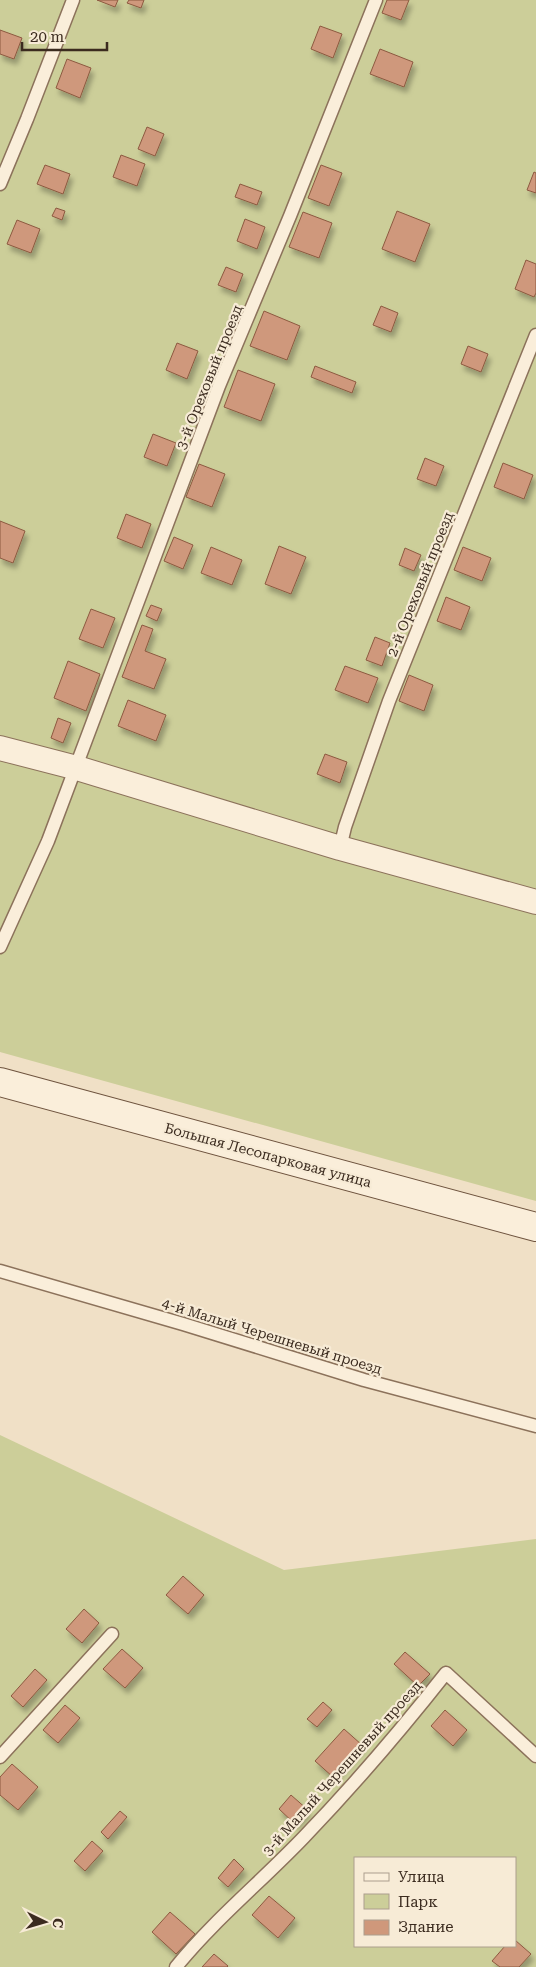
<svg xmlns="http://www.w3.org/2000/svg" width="536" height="1967" font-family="'Roboto Serif',serif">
  <defs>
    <filter id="shadow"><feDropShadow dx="3" dy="5.5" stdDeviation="2.5" flood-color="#0004"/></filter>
  </defs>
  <rect width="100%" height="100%" fill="#f0e0c6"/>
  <g fill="#ccce99" fill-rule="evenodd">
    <polygon points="0,0 536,0 536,1201 0,1052"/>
    <path d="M0,1435l284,135 252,-31v428h-536zM355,1858h160v88h-160z"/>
  </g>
  <g fill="#cf987b" stroke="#8c5940" filter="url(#shadow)">
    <polygon points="97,0 118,0 115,7"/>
    <polygon points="129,0 144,0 141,8 127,3"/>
    <polygon points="387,0 409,0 401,20 382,13"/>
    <polygon points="320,26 342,34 333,58 311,49"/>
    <polygon points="0,30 22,38 14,59 0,54"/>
    <polygon points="380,49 413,62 404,87 370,74"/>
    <polygon points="67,59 91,68 80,98 56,88"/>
    <polygon points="147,127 164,134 155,156 138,149"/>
    <polygon points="121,155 145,164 137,186 113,177"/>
    <polygon points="45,165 70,174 63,194 37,184"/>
    <polygon points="321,165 342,173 329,206 308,198"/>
    <polygon points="534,172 536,173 536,193 527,190"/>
    <polygon points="240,184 262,192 257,205 235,197"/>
    <polygon points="56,208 65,211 62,220 52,216"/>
    <polygon points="397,211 430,224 415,262 382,249"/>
    <polygon points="303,212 332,223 319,258 289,247"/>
    <polygon points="245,219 265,227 257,249 237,241"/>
    <polygon points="17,220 40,229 31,253 7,244"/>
    <polygon points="526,260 536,264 536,293 534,297 515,289"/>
    <polygon points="226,267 243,274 236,292 218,285"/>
    <polygon points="381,306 398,313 391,332 373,325"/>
    <polygon points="264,311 300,326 287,360 250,346"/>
    <polygon points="177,343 198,351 187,379 166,370"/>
    <polygon points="468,346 488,354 481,372 461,364"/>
    <polygon points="315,366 356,382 352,393 311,377"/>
    <polygon points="238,370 275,384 261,421 224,407"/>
    <polygon points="153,434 176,443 167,466 144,457"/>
    <polygon points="425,458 444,466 436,486 417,479"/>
    <polygon points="503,463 533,475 524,499 494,487"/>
    <polygon points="199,464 225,474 212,507 186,497"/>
    <polygon points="126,514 151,524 142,548 117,538"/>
    <polygon points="0,521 25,531 13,563 0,558"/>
    <polygon points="174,537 193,545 183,569 164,561"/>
    <polygon points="279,546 306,557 291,594 265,584"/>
    <polygon points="211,547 242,560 232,585 201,573"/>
    <polygon points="463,547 491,558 482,581 454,570"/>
    <polygon points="405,548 421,555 414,571 399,565"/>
    <polygon points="446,597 470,607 461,630 437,621"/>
    <polygon points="151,605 162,609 157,621 146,616"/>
    <polygon points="91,609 115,618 103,648 79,639"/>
    <polygon points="142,625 153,629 145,651 166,659 154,689 122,677"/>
    <polygon points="375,637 390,643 382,666 366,660"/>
    <polygon points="68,661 100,674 86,711 54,698"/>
    <polygon points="345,666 378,678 368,703 335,690"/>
    <polygon points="409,675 433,685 424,711 399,701"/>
    <polygon points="128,700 166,715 156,741 118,726"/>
    <polygon points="58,718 71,723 63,743 51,738"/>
    <polygon points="325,754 347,762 340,783 317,774"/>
    <polygon points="183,1576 204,1595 188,1614 166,1595"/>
    <polygon points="84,1609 99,1623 82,1643 66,1629"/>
    <polygon points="122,1649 143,1668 125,1688 103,1669"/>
    <polygon points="405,1652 430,1674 418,1686 394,1664"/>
    <polygon points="35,1669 47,1680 23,1707 11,1696"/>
    <polygon points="323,1702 332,1710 317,1727 307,1719"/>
    <polygon points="65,1705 80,1718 58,1743 43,1730"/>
    <polygon points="445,1710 467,1730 453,1746 431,1726"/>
    <polygon points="344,1729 362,1745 333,1777 315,1761"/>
    <polygon points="12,1764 38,1787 18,1810 0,1795 0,1777"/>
    <polygon points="291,1795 308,1810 295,1824 279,1809"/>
    <polygon points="120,1811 127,1817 108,1839 101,1832"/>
    <polygon points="92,1841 103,1851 85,1871 74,1861"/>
    <polygon points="234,1859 244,1869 228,1887 218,1878"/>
    <polygon points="269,1896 295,1918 278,1938 252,1915"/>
    <polygon points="170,1912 195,1934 176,1954 152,1932"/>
    <polygon points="515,1940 531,1954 519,1967 500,1967 492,1961 505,1946 515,1946"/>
    <polygon points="214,1954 228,1966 227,1967 202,1967"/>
  </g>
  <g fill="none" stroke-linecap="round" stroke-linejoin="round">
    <defs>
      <g id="service">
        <polyline points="0,184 27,119 73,0"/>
        <polyline points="340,848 345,827 389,701 536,335"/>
        <polyline points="0,947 48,841 219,386 290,216 376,0"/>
        <polyline points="0,1271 183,1324 364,1380 536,1426"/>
        <polyline points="0,1757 112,1634"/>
        <path d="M176,1967c38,-47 86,-86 128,-130 50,-52 97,-107 142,-164l90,83"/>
      </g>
      <polyline id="minor" points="0,748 77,768 340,848 536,902"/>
      <polyline id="secondary" points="0,1082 536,1227"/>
    </defs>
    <use href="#service" stroke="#8c725b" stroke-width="15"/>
    <use href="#minor" stroke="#8c725b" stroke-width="26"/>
    <use href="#secondary" stroke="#6e533e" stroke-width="30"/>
    <use href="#service" stroke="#faeeda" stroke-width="12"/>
    <use href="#minor" stroke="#faeeda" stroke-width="24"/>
    <use href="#secondary" stroke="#faeeda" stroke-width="28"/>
  </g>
  <g text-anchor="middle" stroke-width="4.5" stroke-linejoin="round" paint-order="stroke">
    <g font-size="14" fill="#3b2b1f" stroke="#f7ebd6">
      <text transform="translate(209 377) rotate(-68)" y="5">3-й Ореховый проезд</text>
      <text transform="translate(420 584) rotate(-68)" y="5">2-й Ореховый проезд</text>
      <text transform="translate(268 1155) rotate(15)" y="5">Большая Лесопарковая улица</text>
      <text transform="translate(272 1336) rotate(17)" y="5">4-й Малый Черешневый проезд</text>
      <text transform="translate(342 1768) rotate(-48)" y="5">3-й Малый Черешневый проезд</text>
    </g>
  </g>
  <rect x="354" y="1857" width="162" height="90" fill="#f7ebd6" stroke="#ac9e8d"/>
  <rect x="364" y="1873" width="25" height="8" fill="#faeeda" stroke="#ac9e8d"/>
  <text x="398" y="1882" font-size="15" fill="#3b2b1f">Улица</text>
  <rect x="364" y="1894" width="25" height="15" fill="#ccce99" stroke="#ac9e8d"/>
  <text x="398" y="1907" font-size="15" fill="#3b2b1f">Парк</text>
  <rect x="364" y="1920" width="25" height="15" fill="#cf987b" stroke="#ac9e8d"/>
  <text x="398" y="1932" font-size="15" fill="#3b2b1f">Здание</text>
  <g transform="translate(45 1922) rotate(95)" stroke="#f7ebd6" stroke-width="4" paint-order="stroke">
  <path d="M0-4L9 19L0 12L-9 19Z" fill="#3b2b1f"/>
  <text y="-8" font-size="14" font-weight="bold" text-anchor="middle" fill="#3b2b1f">С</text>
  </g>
  <path d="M22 42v8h85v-8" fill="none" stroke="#3b2b1f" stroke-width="2.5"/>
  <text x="30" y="42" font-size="15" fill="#3b2b1f" stroke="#f7ebd6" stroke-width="4" paint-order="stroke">20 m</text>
</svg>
